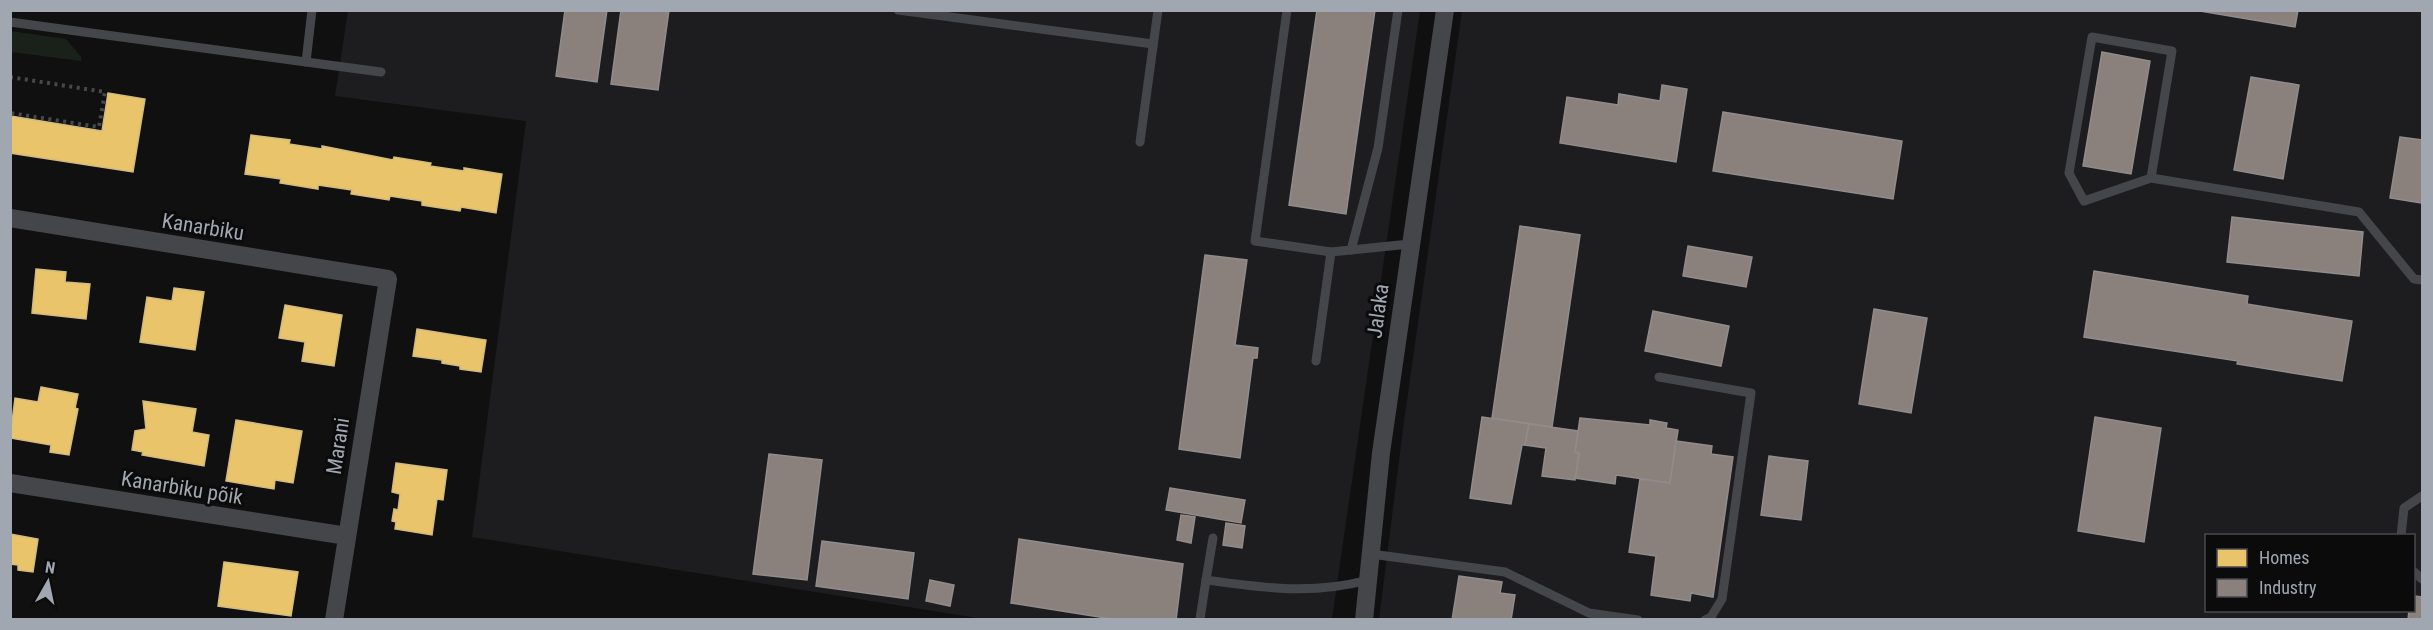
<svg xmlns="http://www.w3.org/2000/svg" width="2433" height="630" font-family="'Roboto Condensed',sans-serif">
  <rect width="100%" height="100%" fill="#101010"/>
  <g fill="#1d1d1f" fill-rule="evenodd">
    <polygon points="348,11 1420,11 1332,619 983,619 472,537 526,121 335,96"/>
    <path d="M1462,11h960v608l-1043,1 24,-191zM2206,536h208v74h-208z"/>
  </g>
  <polygon fill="#1a201a" points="11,31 66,39 81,57 81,61 11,52"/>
  <g fill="#e9c46a" stroke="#d3bb7f" stroke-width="1.5">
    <polygon points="108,93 145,99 133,172 10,153 10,116 102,131"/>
    <polygon points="251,135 290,140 289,144 322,149 322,146 393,160 394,157 431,163 430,166 464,171 464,168 502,174 496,213 461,207 460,211 422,205 422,201 390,196 389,200 351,194 352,190 318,185 318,189 280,183 281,179 245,174"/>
    <polygon points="36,269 66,272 65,282 90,284 86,319 32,313"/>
    <polygon points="174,288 204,292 195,350 140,342 147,297 172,301"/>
    <polygon points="285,305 342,315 334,366 302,361 305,342 279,338"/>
    <polygon points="417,329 486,340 481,372 460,369 460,366 442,363 442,360 413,356"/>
    <polygon points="41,387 78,394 75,408 78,409 69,455 50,452 51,445 10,438 15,398 38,402"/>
    <polygon points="143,401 196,409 192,432 209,435 204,466 142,455 143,452 132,450 135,431 146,429"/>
    <polygon points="236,420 302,431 293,483 275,480 274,489 226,481"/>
    <polygon points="396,463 447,470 443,500 437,499 432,535 395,529 396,522 392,521 394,509 398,510 400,494 392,492"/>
    <polygon points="10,534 38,539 33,572 18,570 18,565 10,564"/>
    <polygon points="224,562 298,572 291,616 218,606"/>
  </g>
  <g fill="#8a817c" stroke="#918c8c" stroke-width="1.5">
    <polygon points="565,10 607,10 597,82 556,76"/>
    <polygon points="621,10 669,10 658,90 611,84"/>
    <polygon points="1317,10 1375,10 1346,214 1289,205"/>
    <polygon points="2194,10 2298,10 2295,27"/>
    <polygon points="2102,52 2150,61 2131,174 2083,166"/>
    <polygon points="2251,77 2299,85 2283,179 2234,170"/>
    <polygon points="1662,85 1687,89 1676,162 1560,143 1567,97 1618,105 1619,94 1660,101"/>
    <polygon points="1723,112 1902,141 1893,199 1713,171"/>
    <polygon points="2400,137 2422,140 2422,203 2390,198"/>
    <polygon points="2232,217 2363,232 2359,276 2227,262"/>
    <polygon points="1520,226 1580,235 1552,427 1492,418"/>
    <polygon points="1688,246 1752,257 1746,287 1683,276"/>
    <polygon points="1205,255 1247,260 1235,345 1258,348 1257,358 1253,358 1240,458 1179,449"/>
    <polygon points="2094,271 2248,296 2247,304 2352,321 2342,381 2237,364 2238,361 2084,337"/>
    <polygon points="1874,309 1927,318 1911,413 1859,404"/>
    <polygon points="1653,311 1729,326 1721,366 1645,351"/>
    <polygon points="1482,417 1529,424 1525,445 1522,445 1511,504 1470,498"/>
    <polygon points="2095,417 2161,428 2144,542 2078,531"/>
    <polygon points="1580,418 1650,425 1650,420 1667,423 1666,428 1678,430 1670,483 1616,475 1615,484 1575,478 1579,453 1575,452"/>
    <polygon points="1529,424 1578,431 1575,452 1579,453 1575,480 1542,476 1546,448 1525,445"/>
    <polygon points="1676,441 1712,446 1711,454 1733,457 1713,597 1691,593 1690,601 1651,595 1656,556 1629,552 1640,479 1670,483"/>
    <polygon points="769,454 822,460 807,580 753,574"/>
    <polygon points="1769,456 1808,461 1801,520 1761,515"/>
    <polygon points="1170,488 1245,500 1241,523 1166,510"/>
    <polygon points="1181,515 1195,517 1191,543 1177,540"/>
    <polygon points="1226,523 1245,526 1242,548 1223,545"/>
    <polygon points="1019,539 1183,564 1176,620 1118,620 1011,603"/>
    <polygon points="822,541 914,553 908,599 816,586"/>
    <polygon points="1459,576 1502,582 1500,593 1515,595 1511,620 1452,620"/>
    <polygon points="930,580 954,585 950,606 926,601"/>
    <polygon points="2414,596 2422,597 2422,620 2408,620 2409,610 2414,610"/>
  </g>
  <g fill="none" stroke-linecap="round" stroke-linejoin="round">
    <polyline stroke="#46484b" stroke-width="4" stroke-dasharray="3 4.5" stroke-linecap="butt" points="10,77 105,92 99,127 10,113"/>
    <g stroke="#454649" stroke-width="9">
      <polyline points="898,10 1153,44"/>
      <polyline points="1287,10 1255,241 1331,252 1410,244"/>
      <polyline points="10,22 306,62 312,10"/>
      <polyline points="306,62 381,72"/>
      <polyline points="1140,142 1158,10"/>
      <polyline points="2151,178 2172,51 2092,37 2069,173 2084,201 2151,178 2359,212 2414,279 2422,280"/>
      <polyline points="1351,250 1378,148 1398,10"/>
      <polyline points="1316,361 1331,252"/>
      <polyline points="1659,377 1751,393 1722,599 1711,617 1705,620"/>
      <polyline points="2401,536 2404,508 2422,496"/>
      <path d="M1213,538l-7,42c58,8 106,15 162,0"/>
      <polyline points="1371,554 1505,572 1589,613 1638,620"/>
      <polyline points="2414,572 2422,579"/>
      <polyline points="1200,619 1206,580"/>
    </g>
    <g stroke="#454649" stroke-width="18">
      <polyline points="10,218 388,279 334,620"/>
      <polyline points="10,483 347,536"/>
      <polyline points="1364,620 1381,453 1445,10"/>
    </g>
  </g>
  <g text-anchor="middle" stroke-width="6" stroke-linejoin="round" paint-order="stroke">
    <g font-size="21" fill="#a1a7b1" stroke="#0b0b0c">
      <text transform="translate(203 227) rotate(9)" y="7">Kanarbiku</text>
      <text transform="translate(1378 311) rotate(-82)" y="7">Jalaka</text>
      <text transform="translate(338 446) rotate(-81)" y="7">Marani</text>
      <text transform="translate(182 488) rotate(9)" y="7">Kanarbiku põik</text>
    </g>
  </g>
  <rect width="2433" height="630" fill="none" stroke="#a1a7b1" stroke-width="24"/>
  <rect x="2205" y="534" width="210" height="78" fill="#0b0b0c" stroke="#47494e" stroke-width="1.5"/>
  <rect x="2217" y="549" width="30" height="18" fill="#e9c46a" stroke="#47494e" stroke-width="1.5"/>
  <text x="2259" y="564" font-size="18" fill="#a1a7b1">Homes</text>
  <rect x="2217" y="579" width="30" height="18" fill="#8a817c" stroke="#47494e" stroke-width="1.5"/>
  <text x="2259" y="594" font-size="18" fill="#a1a7b1">Industry</text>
  <g transform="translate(48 582) rotate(9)" stroke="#0b0b0c" stroke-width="4.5" paint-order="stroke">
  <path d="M0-4.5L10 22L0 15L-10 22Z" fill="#a1a7b1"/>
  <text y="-9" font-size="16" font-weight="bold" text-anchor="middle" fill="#a1a7b1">N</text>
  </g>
</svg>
